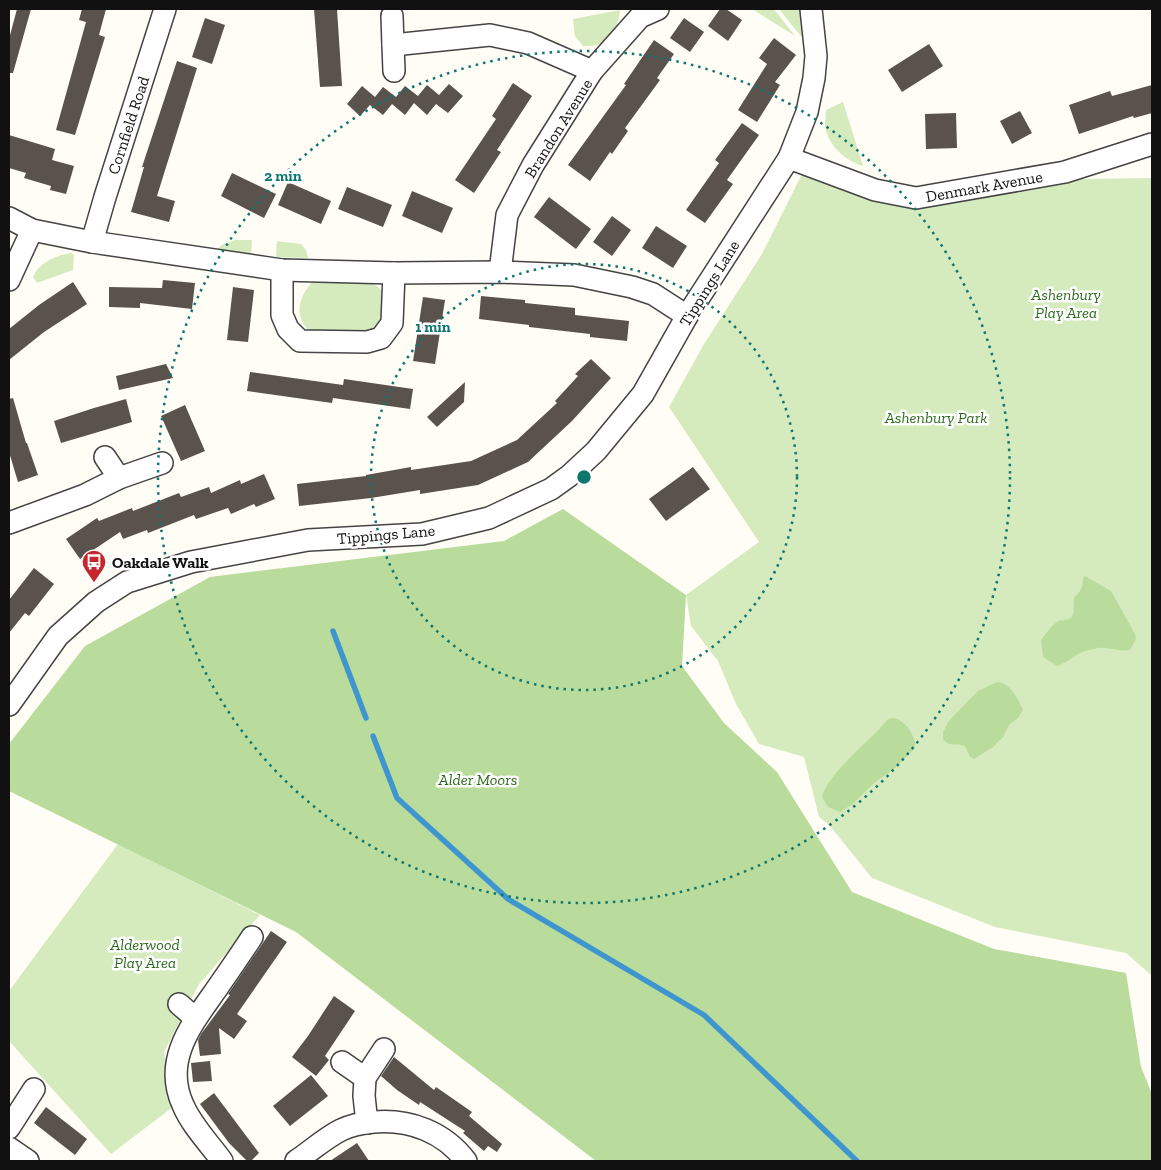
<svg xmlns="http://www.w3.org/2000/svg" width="1161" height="1170" font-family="'Zilla Slab',serif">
  <rect width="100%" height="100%" fill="#fffdf5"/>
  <g fill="#d5ebbd">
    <polygon points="752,9 774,9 795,36"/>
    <polygon points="779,9 800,9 802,14 804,40"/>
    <path d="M620,10c-1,13 -7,28 -20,34 -5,2 -12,2 -17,2l-8,-10 -2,-17z"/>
    <path d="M843,102l20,64c-17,-4 -36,-22 -38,-40 0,-5 1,-11 1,-16z"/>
    <polygon points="804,170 912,202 977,196 1082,179 1152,178 1152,1001 1151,975 1126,953 995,927 872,878 830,826 819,817 804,757 759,744 736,704 718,661 691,626 686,595 759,542 669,407 704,344 762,254"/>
    <polygon points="235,240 252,240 251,258 216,250 222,245"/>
    <polygon points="277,241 301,244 306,250 308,258 276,257"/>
    <path d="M71,253l3,2 -1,15 -36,13 -4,-6c5,-14 24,-22 38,-24z"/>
    <path d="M368,282l9,4 7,7 1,28 -19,15 -58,-6c-14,-16 -9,-32 3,-47z"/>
    <polygon points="118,844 260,915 199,984 164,1052 173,1107 111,1154 9,1041 9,991"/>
  </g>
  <g fill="#b9dc9c">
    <polygon points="563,509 686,595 682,666 724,723 777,772 852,892 994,949 1126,973 1141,1067 1152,1094 1152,1161 596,1161 296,932 9,791 9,744 85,646 210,577 504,541"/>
    <path d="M1085,576l26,15 24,43 1,5 -6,11c-9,2 -21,-3 -32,-2 -5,1 -11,2 -16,4 -9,4 -15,11 -25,14l-14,-9 -2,-17c5,-6 10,-14 16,-18 6,-4 1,0 8,-2 12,-1 8,-14 9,-22 6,-6 9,-11 9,-20z"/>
    <path d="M997,682c14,1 21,17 26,28l-5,8 -9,7 -6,12 -10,10 -19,12 -4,-2 -5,-11c-9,-4 -16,2 -22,-7v-7l5,-10 18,-19 12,-12z"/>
    <path d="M894,718c12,3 22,18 21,30l-20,20 -21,15 -21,21 -13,8 -12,-5 -6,-10c7,-26 49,-56 66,-78z"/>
  </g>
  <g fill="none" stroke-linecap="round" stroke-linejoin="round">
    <g stroke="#3f96cf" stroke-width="5.5">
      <polyline points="333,631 366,718"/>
      <polyline points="373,736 397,798 508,899 704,1015 857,1161"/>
    </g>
  </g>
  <g fill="#5a524d">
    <polygon points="17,9 31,9 13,73 9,73 9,39"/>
    <polygon points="82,9 106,9 99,35 105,37 75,135 56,130 86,22 79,20"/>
    <polygon points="314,9 337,9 342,86 320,87"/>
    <polygon points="720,9 726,9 742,20 728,41 708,26"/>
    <polygon points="205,18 225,25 212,64 192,57"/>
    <polygon points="684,18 704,32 690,52 670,38"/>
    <polygon points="774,38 796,55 775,82 780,85 757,122 738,110 767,64 759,58"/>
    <polygon points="654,40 674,54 657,78 660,80 625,128 628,131 612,154 610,152 590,181 568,165 626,85 624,84"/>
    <polygon points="929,44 943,66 902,92 888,70"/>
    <polygon points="177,61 197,68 157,196 175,201 169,222 131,212 144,167 142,167"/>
    <polygon points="513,83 532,96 497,150 501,152 474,193 455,180 496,119 492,116"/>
    <polygon points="449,84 463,96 448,113 436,104 427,115 414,103 405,115 392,104 383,115 370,105 360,116 347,104 362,86 375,97 383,87 396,97 405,86 418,96 427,85 439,95"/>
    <polygon points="1152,85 1152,113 1134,118 1133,116 1079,134 1069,105 1110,91 1112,96"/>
    <polygon points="1020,111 1032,133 1012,144 1000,121"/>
    <polygon points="956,113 957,148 926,149 925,114"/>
    <polygon points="742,123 759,135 727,180 733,184 705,223 686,210 719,163 715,160"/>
    <polygon points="9,135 55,149 52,160 74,166 66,194 50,190 51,186 24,178 26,173 9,168"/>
    <polygon points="232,173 276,194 264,218 221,196"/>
    <polygon points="288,182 331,201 321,224 278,205"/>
    <polygon points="347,187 392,205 383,227 338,209"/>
    <polygon points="412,191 453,208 442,233 402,216"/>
    <polygon points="549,197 591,229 576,249 534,217"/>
    <polygon points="612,216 631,230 612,256 593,242"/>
    <polygon points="656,226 687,246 673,268 642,248"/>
    <polygon points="163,280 195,283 192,309 140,303 140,308 109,307 109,287 162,288"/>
    <polygon points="73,282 87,304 44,332 9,360 9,329 39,305"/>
    <polygon points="233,287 254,290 248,342 227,340"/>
    <polygon points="481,296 525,300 525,303 575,308 575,315 629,321 627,341 590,337 590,334 529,327 529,325 479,319"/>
    <polygon points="423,297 445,300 435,364 413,361"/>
    <polygon points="591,359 611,378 572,421 528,462 478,485 420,494 420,490 371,498 299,506 297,484 366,476 366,475 411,467 411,470 471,461 517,440 557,403 555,401 578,376 575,374"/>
    <polygon points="166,364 173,378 119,390 116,376"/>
    <polygon points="250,372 343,385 344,379 413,389 410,409 333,398 332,403 247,391"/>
    <polygon points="465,382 464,402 437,427 427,417"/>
    <polygon points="13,398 26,443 27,443 38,475 18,482 9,452 9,399"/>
    <polygon points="126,399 132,422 61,443 54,421 94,408"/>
    <polygon points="185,405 205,451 181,461 161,416"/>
    <polygon points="693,467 710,489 666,521 649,499"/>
    <polygon points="264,474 275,499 256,507 254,504 231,514 228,508 196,519 194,515 148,533 147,530 123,539 120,532 80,559 66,539 97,518 99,521 132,508 133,511 179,493 181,497 209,487 211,493 240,480 241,484"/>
    <polygon points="34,568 54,584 29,616 25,613 9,633 9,600"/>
    <polygon points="271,931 287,942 237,1014 247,1021 234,1039 219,1028 221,1054 200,1056 198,1040 201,1034 230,995 228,994"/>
    <polygon points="334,996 355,1011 325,1056 329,1060 316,1076 292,1057 308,1036"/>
    <polygon points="394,1057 434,1090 436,1087 472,1112 469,1116 502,1144 497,1152 488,1146 484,1151 463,1133 465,1131 420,1102 419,1105 397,1090 381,1076"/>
    <polygon points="210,1061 212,1081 193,1082 191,1063"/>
    <polygon points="311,1075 328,1096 290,1126 273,1106"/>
    <polygon points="214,1093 259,1153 251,1161 247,1161 229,1143 200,1104"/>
    <polygon points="46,1107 87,1139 75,1155 34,1123"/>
    <polygon points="357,1143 369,1161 330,1161"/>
  </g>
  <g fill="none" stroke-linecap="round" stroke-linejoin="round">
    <defs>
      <g id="minor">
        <polyline points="392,16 393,45"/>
        <polyline points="394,71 393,45 490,35 528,43 592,71"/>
        <polyline points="789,158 875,190 916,198 1065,172 1152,144"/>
        <polyline points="9,218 32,230 92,242 282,270 394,273 500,272 574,275 632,287 653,294 687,316"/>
        <polyline points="92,242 105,197 165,9"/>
        <polyline points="282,270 282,315 288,329 300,341 367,342 381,338 392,323 394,273"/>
        <polyline points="500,272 507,215 533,165 592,71 640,17 658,9"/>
        <polyline points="9,280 32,230"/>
        <polyline points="105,457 119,478"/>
        <polyline points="9,523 85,495 119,478 162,463"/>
        <polyline points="9,705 58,636 96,602 127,582 191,562 308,540 422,534 489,518 551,489 569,476 596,451 643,394 687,316 789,158 807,112 814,78 816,56 811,9"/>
        <polyline points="179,1004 195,1018"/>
        <polyline points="342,1062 365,1078"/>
        <polyline points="367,1123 364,1096 365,1078 384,1049"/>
        <polyline points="9,1128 34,1089"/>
        <polyline points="9,1148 28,1161"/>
        <path d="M222,1161c-13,-18 -30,-35 -39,-56 -21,-46 10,-82 35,-118 11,-16 23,-33 34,-50"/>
        <path d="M296,1161c15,-10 29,-23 45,-31 10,-5 21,-7 33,-8 36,-3 70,10 92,39"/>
      </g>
    </defs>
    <use href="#minor" stroke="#444" stroke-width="24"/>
    <use href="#minor" stroke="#fff" stroke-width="21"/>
  </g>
  <g fill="none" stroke="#0f766e" stroke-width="2.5" stroke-dasharray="2.5 5">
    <circle cx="584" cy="477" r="213"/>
    <circle cx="584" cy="477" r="426"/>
  </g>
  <defs>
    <symbol id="bus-pin" viewBox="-11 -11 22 30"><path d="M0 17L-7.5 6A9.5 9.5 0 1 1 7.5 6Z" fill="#c4262e" stroke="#fff"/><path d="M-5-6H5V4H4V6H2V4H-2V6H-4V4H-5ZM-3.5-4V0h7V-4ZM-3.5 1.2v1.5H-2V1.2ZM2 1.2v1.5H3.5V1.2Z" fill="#fff"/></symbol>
  </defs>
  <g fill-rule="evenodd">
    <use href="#bus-pin" x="80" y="548" width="28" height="38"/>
  </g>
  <g text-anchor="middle" stroke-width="5" stroke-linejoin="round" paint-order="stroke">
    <g font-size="16" fill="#111" stroke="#fff">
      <text transform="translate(128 125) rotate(-72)" y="6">Cornfield Road</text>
      <text transform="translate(558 128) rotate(-58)" y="6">Brandon Avenue</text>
      <text transform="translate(984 186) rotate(-10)" y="6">Denmark Avenue</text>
      <text transform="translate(709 283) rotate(-58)" y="6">Tippings Lane</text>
      <text transform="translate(386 534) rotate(-5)" y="6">Tippings Lane</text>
    </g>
    <g font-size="16" font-style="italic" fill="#2f6b1f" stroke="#fff">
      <text x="1066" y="300">Ashenbury<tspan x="1066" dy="18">Play Area</tspan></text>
      <text x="936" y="423">Ashenbury Park</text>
      <text x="478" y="785">Alder Moors</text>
      <text x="145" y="950">Alderwood<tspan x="145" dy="18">Play Area</tspan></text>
    </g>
    <g font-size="16" font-weight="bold" fill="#111" stroke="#fff" text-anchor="start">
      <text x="112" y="568">Oakdale Walk</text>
    </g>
  </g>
  <circle cx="584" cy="477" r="8" fill="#0f766e" stroke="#fff" stroke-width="2.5"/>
  <g font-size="15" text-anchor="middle" font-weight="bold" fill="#0f766e" stroke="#fff" stroke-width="5" stroke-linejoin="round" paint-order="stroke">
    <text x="283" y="181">2 min</text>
    <text x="433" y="332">1 min</text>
  </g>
  <rect width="1161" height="1170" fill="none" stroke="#111111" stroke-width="20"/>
</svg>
